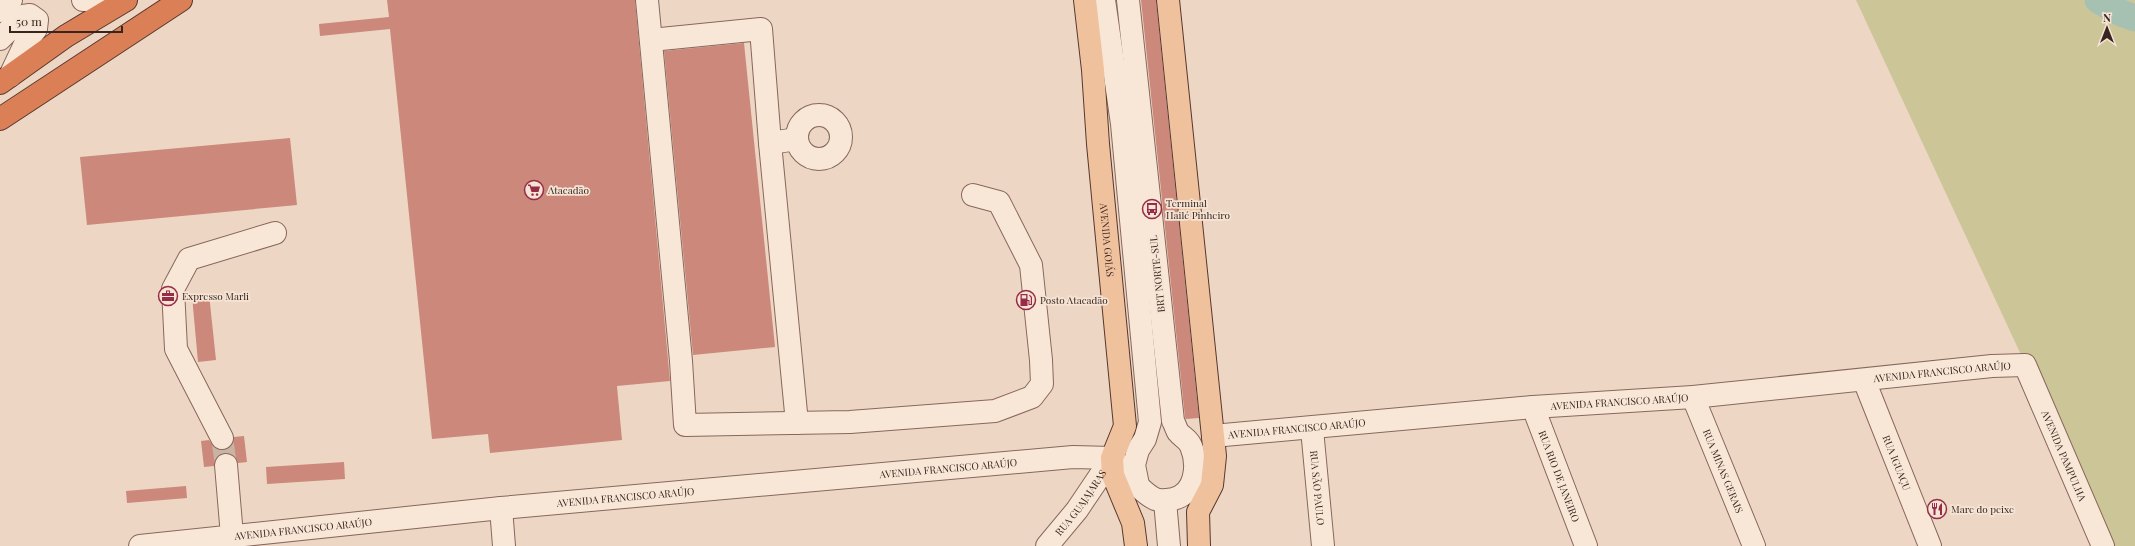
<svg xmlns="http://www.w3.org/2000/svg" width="2135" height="546" font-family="'Playfair Display',serif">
  <rect width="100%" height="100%" fill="#edd7c4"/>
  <polygon fill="#ccc598" points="1856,0 2135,0 2135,546 2110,546"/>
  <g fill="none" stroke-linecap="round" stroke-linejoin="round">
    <polyline stroke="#a6c1b2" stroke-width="27" points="2098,0 2121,13 2135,18"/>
  </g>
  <g fill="#cb887b">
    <polygon points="387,0 635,0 670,381 617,386 622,440 490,453 488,434 432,439 390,29 320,36 319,24 389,17"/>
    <polygon points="1141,0 1156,0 1199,418 1186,419 1185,417"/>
    <polygon points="744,43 775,347 693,355 664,51"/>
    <polygon points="290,138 297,205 87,225 80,157"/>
    <polygon points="209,294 216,360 198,362 192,296"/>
    <polygon points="244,436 247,462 238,463 232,454 225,453 215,459 214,466 204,467 201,441 209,440 215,448 222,450 232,445 234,437"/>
    <polygon points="344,462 345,479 267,484 266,467"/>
    <polygon points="186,486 187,498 127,503 126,491"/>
  </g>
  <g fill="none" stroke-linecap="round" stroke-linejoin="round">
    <polyline stroke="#c9b3a3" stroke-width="22" stroke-dasharray="22 11" stroke-linecap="butt" points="222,438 226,465"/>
    <defs>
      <g id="minor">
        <polyline points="83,0 119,0"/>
        <polyline points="647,0 681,361 685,425 850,422 995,411 1032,397 1042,384 1041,360 1031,265 999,202 973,195"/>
        <polyline points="1104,0 1122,124 1150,422 1145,439 1138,450 1134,465 1138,485"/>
        <polyline points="0,11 11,0"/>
        <polyline points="0,39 23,16 30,15 37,20 36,29 26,42 10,76"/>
        <polyline points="651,40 761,29 770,143 797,139"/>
        <circle cx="819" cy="137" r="22"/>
        <polyline points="770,143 797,423"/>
        <path id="s1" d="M1864,380l66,166"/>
        <path id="s2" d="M1693,397l61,149"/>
        <path id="s3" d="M1533,407l53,139"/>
        <path id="s4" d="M1312,429l11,117"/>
        <path id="s5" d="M1213,436l320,-29 160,-10 299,-31 33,-1 78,181"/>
        <polyline points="222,438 176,349 173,289 189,259 275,233"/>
        <path d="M1112,458c11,11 28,34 43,41 5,2 12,1 18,0 23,-5 26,-34 18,-53 -3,-7 -9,-9 -13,-14 -2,-3 -3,-8 -5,-11l-45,-421"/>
        <polyline points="226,465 232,536"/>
        <polyline points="1165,501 1169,546"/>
        <polyline points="501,508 504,546"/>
        <path id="s6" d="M140,546l361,-38 572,-51 39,1"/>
        <path id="s7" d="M1047,546l30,-36 35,-52"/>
      </g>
      <g id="major">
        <path id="s8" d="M1085,0l8,70 5,74 27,282 -13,32 1,17 20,48 3,23"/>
        <polyline points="1168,0 1215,456 1212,485 1198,512 1199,546"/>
      </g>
      <g id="highway">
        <polyline points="0,83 66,36 126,0"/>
        <polyline points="0,119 181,0"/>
      </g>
    </defs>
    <use href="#minor" stroke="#88675b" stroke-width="24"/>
    <use href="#major" stroke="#56372f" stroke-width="24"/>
    <use href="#highway" stroke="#56372f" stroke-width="24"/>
    <use href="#minor" stroke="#f8e6d7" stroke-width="22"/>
    <use href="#major" stroke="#f0c19d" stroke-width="22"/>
    <use href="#highway" stroke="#db7f56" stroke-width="22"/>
  </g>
  <defs>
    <symbol id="supermarket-ring" viewBox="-11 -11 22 22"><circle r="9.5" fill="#f5e3d4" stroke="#962c47" stroke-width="1.5"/><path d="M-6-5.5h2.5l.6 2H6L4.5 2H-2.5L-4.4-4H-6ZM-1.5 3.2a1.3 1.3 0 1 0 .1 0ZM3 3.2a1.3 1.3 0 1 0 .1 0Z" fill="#962c47"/></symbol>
    <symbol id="bus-ring" viewBox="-11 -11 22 22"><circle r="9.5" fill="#f5e3d4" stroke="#962c47" stroke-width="1.5"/><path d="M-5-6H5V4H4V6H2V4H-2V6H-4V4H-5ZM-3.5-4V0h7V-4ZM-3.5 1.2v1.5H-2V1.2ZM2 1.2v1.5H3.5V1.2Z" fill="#962c47"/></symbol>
    <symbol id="office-ring" viewBox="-11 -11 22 22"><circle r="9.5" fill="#f5e3d4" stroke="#962c47" stroke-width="1.5"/><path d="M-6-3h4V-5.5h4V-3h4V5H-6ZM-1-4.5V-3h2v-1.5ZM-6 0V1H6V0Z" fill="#962c47"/></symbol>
    <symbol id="fuel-ring" viewBox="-11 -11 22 22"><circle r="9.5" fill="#f5e3d4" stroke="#962c47" stroke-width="1.5"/><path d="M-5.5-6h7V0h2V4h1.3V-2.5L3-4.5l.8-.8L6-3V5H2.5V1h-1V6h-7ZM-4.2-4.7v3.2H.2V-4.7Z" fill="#962c47"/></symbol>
    <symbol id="restaurant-ring" viewBox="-11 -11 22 22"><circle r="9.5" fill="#f5e3d4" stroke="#962c47" stroke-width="1.5"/><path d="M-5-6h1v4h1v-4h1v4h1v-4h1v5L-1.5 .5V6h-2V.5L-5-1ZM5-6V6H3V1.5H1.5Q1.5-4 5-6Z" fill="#962c47"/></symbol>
  </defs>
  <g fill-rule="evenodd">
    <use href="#supermarket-ring" x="523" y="179" width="22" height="22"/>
    <use href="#bus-ring" x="1141" y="198" width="22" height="22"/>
    <use href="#office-ring" x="157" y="285" width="22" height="22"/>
    <use href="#fuel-ring" x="1015" y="289" width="22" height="22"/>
    <use href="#restaurant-ring" x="1926" y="498" width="22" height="22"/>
  </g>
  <g text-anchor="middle" stroke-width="3.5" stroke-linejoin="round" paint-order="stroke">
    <g font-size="10" fill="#38251f" stroke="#f5e3d4" text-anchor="start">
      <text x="548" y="194">Atacadão</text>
      <text x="1166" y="207">Terminal<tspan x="1166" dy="12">Hailé Pinheiro</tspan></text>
      <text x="182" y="300">Expresso Marli</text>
      <text x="1040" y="304">Posto Atacadão</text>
      <text x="1951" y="513">Mare do peixe</text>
    </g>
    <g font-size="10" fill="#38251f" stroke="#f5e3d4">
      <text dy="4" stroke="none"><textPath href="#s8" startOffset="241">AVENIDA GOIÁS</textPath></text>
      <text transform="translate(1157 274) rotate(-96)" y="4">BRT NORTE-SUL</text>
      <text dy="4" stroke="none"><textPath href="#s5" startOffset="732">AVENIDA FRANCISCO ARAÚJO</textPath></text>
      <text dy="4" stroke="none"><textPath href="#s5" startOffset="408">AVENIDA FRANCISCO ARAÚJO</textPath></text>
      <text dy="4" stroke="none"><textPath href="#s5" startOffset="84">AVENIDA FRANCISCO ARAÚJO</textPath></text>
      <text dy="4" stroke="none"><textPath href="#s5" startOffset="914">AVENIDA PAMPULHA</textPath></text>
      <text dy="4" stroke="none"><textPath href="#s1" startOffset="89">RUA IGUAÇU</textPath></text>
      <text dy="4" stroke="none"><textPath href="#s6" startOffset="812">AVENIDA FRANCISCO ARAÚJO</textPath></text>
      <text dy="4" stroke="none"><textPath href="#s2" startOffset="80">RUA MINAS GERAIS</textPath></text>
      <text dy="4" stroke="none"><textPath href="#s3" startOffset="74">RUA RIO DE JANEIRO</textPath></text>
      <text dy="4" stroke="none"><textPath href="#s4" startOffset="59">RUA SÃO PAULO</textPath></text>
      <text dy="4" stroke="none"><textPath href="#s6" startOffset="488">AVENIDA FRANCISCO ARAÚJO</textPath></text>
      <text dy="4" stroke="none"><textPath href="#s7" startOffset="55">RUA GUAJAJARAS</textPath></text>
      <text dy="4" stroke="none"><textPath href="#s6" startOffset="164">AVENIDA FRANCISCO ARAÚJO</textPath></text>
    </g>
  </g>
  <g transform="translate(2107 28)" stroke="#f5e3d4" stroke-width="3" paint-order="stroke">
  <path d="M0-3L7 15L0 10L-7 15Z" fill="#38251f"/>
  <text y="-6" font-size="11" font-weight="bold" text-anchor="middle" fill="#38251f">N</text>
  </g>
  <path d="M10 26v6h112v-6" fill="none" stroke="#38251f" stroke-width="2"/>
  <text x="16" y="26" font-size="12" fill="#38251f" stroke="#f5e3d4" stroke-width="3" paint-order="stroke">50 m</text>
</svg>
